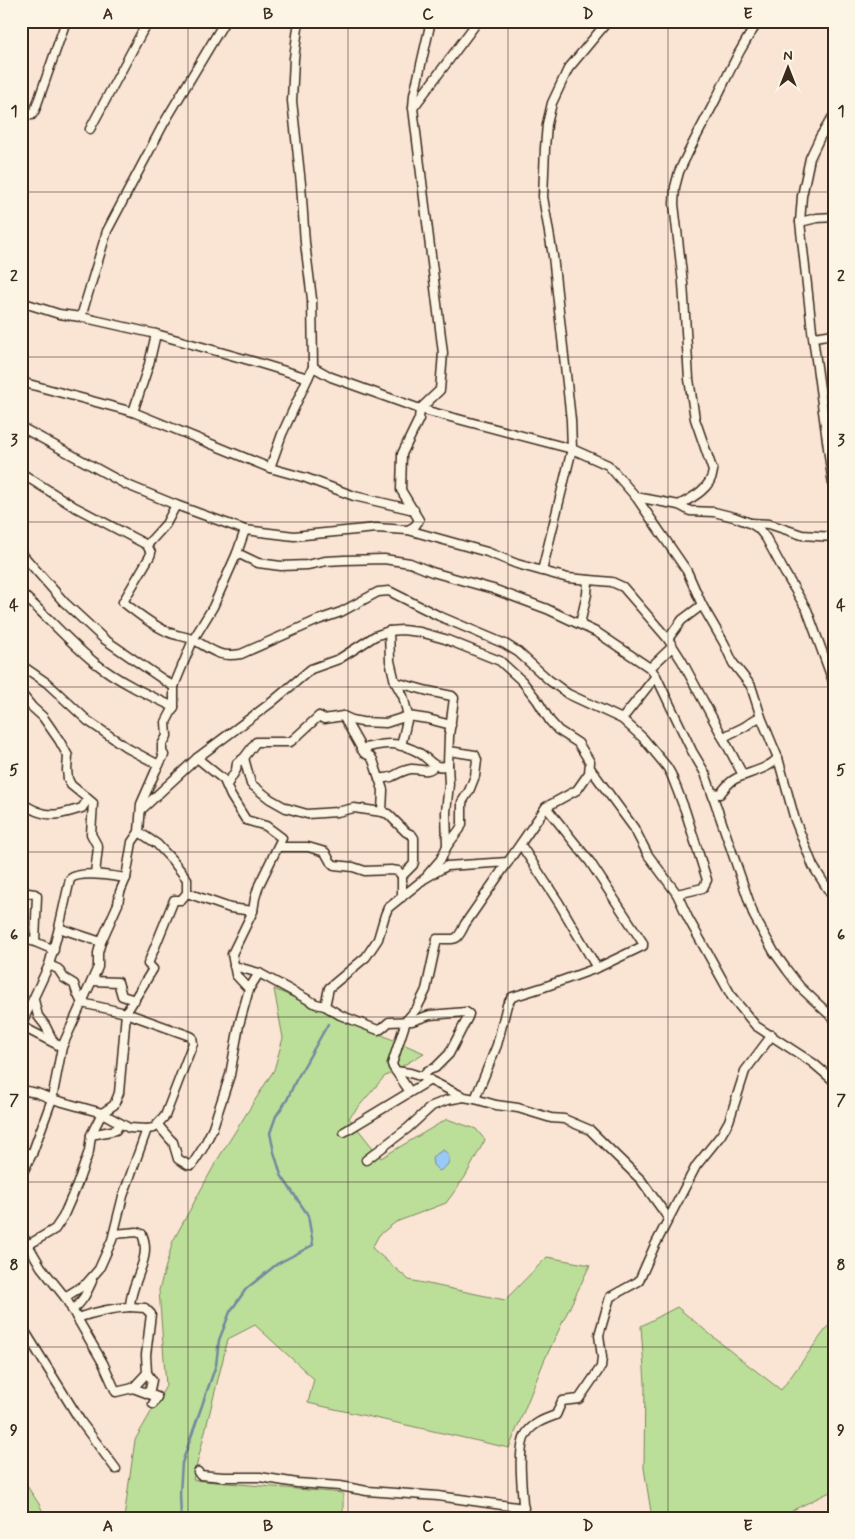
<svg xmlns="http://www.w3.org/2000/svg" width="855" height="1539" font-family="Mynerve,sans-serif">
  <rect width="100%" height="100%" fill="#fae4d4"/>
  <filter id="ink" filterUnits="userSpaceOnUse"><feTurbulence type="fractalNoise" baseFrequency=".02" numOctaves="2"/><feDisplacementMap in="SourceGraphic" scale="10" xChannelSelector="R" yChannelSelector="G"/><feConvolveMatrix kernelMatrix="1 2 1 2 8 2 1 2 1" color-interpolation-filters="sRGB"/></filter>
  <g filter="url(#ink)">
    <g fill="#bbdf99" stroke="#7b845c">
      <polygon points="274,989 424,1053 384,1077 349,1118 381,1158 447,1119 476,1129 485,1140 465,1177 446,1203 396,1222 379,1235 372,1248 409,1280 505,1300 547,1257 590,1265 544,1361 509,1448 308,1403 314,1379 255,1325 228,1339 193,1480 343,1493 343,1518 124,1518 135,1440 166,1386 159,1290 173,1241 216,1162 274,1070 283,1038"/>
      <polygon points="677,1307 734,1354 781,1390 829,1325 834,1324 834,1492 832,1491 793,1510 789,1518 652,1518 644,1468 645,1383 641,1326"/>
      <polygon points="21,1477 39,1504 46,1518 21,1518"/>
    </g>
    <path fill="#99c9f5" stroke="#73899f" d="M443,1150c11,7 6,17 -4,21l-6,-6 -1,-8z"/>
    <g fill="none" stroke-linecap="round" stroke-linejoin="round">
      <polyline stroke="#73899f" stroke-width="2.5" points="181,1518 180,1493 182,1463 216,1365 219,1340 230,1312 246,1289 277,1264 313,1245 308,1215 281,1175 274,1152 270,1133 276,1116 287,1100 295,1082 328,1024"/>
      <defs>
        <g id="minor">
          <polyline points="413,108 478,21"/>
          <polyline points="21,114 32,115 35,110 66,21"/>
          <polyline points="834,115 820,137 810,158 802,196 800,222 812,330 834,492"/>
          <polyline points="90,129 142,32 150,21"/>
          <polyline points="800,222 817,218 834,217"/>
          <polyline points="21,302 59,314 81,317 156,334 252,361 308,378"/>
          <polyline points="81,317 107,231 164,123 225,21"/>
          <polyline points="814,337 834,334"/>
          <polyline points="313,367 331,377 420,409 572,449 608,465 636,497 687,571 702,605 724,643 733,663 751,686 761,717 778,758 795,820 813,866 834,899"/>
          <polyline points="21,382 133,412 270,468 306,478 354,496 414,510"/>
          <polyline points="133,412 149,364 156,334"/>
          <polyline points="827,424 828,416 834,414"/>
          <polyline points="21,427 125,484 176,505 245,530 294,536 376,528 408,530 487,552 517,564 568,578 612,582 623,587 668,639 682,661 743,775"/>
          <polyline points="270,468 282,434 313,367 312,299 305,243 301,184 292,101 294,58 298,28 299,21"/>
          <path d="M21,473l52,33 74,39 4,8 -1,3 -27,46c14,11 29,23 45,30 8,4 18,4 26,8 19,10 24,18 47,14l77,-34 23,-8 37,-20 11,-1 50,25 66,28 13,8 31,28 19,14 54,25 21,19 24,29 4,7 14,36 22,70 -4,8 -26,6"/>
          <polyline points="636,497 679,505 690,511 714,512 734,517 750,523 758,528 766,538 785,573 807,610 833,681 834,692"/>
          <path d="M679,505c15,-8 32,-17 34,-34l-18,-52 -6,-40 -6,-96 -9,-79 1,-17 4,-15c11,-25 25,-49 37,-73 14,-28 24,-52 43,-78"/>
          <polyline points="750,523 769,524 802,535 834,537"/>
          <polyline points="408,530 415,526 419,520 401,490 402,454 419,419 420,409 440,390 443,353 413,108 414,95 431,21"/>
          <polyline points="147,545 166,524 176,505"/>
          <polyline points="21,553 64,602 104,639 174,687"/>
          <polyline points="237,553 258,563 281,566 307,565 326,561 344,560 384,559 410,563 432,572 493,589 547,609 598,633 650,668 656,676 692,751 705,773 754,916 774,952 787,970 800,987 834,1019"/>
          <polyline points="542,571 572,449 571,420 553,256 543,197 545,148 547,124 552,103 568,69 608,21"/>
          <path d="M21,593c25,22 47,48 73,69 24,19 52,32 80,45"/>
          <polyline points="580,624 587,594 588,580"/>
          <polyline points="389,631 390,661 395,682 403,696 408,716 401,746"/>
          <polyline points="668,639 682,620 702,605"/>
          <polyline points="21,665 47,683 88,721 129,749 159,765"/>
          <polyline points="650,668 672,647"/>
          <polyline points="395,682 428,691 452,696 454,698 449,736 448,765 449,784 446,812 447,846 441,859 428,874"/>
          <polyline points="21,696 24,697 32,707 43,717 59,740 68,756 67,770 68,779 71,785 93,803 91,834 98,847 95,874"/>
          <polyline points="343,716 364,753 370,756 373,760 383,790 382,812"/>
          <polyline points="622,719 656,676"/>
          <path d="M723,738c6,-5 12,-6 19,-10 7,-3 11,-9 19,-11"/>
          <path d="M361,749c13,-3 25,-7 39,-4 7,2 15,5 21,9 10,7 13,16 27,11"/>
          <polyline points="197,758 224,780 231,796 246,820 266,826 282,838 259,885 255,898 253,911 232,954 236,975 249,989"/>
          <polyline points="244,758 251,784 270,799 286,808 307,814 337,812 354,808 382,812 388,814 406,832 412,835 414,838 414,862 413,865 402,876 402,897"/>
          <polyline points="590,768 634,828 648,855 677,894 688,918 732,997 756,1026 813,1063 834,1081"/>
          <path d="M379,779c4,-1 8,-1 12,-2 7,-3 12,-7 20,-8 9,-1 16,5 23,-3"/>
          <polyline points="227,785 236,770 237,763 244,758 256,742 290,742 294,739 319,716 324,719 343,716 352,720 362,722 386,723 408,716 428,719 451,725"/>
          <path d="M713,793l7,1c4,-5 9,-12 15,-15 14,-7 32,-9 43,-21"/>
          <path d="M21,803c6,3 12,7 18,9 15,6 29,0 43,-4l6,-9"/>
          <path d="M141,810l56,-52 75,-56 39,-33 28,-10 36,-23 14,-5 13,-1 18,2 25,7 55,22 22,20 15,19 13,21 8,9 20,13 12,19 -1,11 -12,17 -31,17 -81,117c-9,20 -10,14 -28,15l-11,51 -9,18 -11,13 -14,43 1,3 17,25"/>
          <polyline points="521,845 559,903 597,968"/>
          <polyline points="447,846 460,829 462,824 462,802 469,791 475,776 477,760 475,755 449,751"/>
          <polyline points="278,847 308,847 325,852 330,861 334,865 353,867 365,871 391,870 398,871 402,876"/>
          <polyline points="21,892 35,894 37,896 35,942 54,950"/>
          <polyline points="187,893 230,908 253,911"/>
          <polyline points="59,928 101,942"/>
          <polyline points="21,938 35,942"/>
          <path d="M234,966l25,7 57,31 9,2 15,9 38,15 3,-1 8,-7 23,-1 18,-6 36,-3 3,2 -1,3 -19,37 -14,14c-7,2 -8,2 -12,9"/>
          <polyline points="92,981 118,982 122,996 135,1000"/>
          <polyline points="34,1000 38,1016 45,1025 53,1041"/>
          <polyline points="325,1006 329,988 366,957 378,939 385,915 388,908 424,879 441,869 447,866 508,862"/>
          <path d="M21,1025l28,-60 10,-37 11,-49c10,-9 42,-3 56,-1"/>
          <polyline points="21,1026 62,1047"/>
          <polyline points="396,1071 410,1073 423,1077 464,1097 475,1099 496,1105 518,1108 551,1118 564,1119 590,1130 641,1180 669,1219"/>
          <polyline points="21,1090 37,1093 52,1099 102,1113 129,1128 147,1129 154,1128 165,1116 193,1043 192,1037 190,1036 126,1013 82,1003 77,993 74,984 64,978 58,969 49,965"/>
          <polyline points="475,1099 497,1045 507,1005 512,997 544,987 597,968 643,946 643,943 590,862 546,807"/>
          <polyline points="158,1125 170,1139 173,1142 178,1159 188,1165 192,1165 203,1148 212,1130 230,1075 239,1025 249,989 259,973"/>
          <polyline points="344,1132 430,1080"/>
          <polyline points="91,1135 116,1130 120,1123"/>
          <polyline points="21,1151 32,1154"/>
          <polyline points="366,1160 408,1128 432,1106 447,1100 464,1097"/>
          <polyline points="21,1176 32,1154 52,1099 62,1047 98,967 98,953 101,942 118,904 120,892 126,878 132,842 139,832 141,804 156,770 164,755 162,752 162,745 167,736 166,722 174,707 174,687 176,681 193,640 213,607 237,553 245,530"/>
          <polyline points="21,1233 41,1267 65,1297 77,1318 103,1363 116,1392 133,1388 157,1397 153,1404"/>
          <polyline points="28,1245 55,1229 63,1217 77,1185 89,1151 91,1135 102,1113 114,1105 119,1093 126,1013 153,969 148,964 174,900 181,900 187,893 187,879 172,860 157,844 139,832"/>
          <polyline points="65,1297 86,1284 99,1269 112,1240 123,1196 147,1129"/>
          <polyline points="130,1307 145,1308 151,1314 146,1355 147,1373 133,1388"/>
          <path d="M72,1310c11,-8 15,-18 20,-29"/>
          <path d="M77,1318c18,-6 34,-10 53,-11 0,-25 23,-48 12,-73l-5,-2 -23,2"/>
          <polyline points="21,1325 81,1422 116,1469"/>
          <polyline points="147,1373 152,1380 149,1394"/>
          <path d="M198,1472l2,3 23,2h37l37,6 43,3 27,5 71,5 86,12 -1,-4c-1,-18 -6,-55 3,-70 7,-11 19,-15 30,-19l6,-14 17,-2 22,-32 1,-10 -3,-22 11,-38 29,-16 15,-34 42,-81 25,-31 8,-14 16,-50 27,-36"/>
        </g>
      </defs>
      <use href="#minor" stroke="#3b2a1e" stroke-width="11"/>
      <use href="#minor" stroke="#fcf5e5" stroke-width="8"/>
    </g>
  </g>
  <path fill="none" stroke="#3b2a1e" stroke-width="1" stroke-opacity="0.55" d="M188,21v1497M348,21v1497M508,21v1497M668,21v1497M21,192h813M21,357h813M21,522h813M21,687h813M21,852h813M21,1017h813M21,1182h813M21,1347h813"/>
  <rect width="855" height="1539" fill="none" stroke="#fcf5e5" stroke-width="55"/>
  <g transform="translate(788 68)" stroke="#fcf5e5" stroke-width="4" paint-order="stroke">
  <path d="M0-4L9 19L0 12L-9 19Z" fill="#3b2a1e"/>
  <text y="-8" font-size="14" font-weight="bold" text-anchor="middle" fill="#3b2a1e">N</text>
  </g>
  <rect x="28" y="28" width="800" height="1484" fill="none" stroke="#3b2a1e" stroke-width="2"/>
  <g font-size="16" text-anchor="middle" font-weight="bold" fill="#3b2a1e">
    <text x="108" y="19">A</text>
    <text x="268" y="19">B</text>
    <text x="428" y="19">C</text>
    <text x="588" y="19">D</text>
    <text x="748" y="19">E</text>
    <text x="14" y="116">1</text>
    <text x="841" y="116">1</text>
    <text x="14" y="281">2</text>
    <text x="841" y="281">2</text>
    <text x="14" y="445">3</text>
    <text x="841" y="445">3</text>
    <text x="14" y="610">4</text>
    <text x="841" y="610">4</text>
    <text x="14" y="775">5</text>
    <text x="841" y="775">5</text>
    <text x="14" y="940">6</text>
    <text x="841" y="940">6</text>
    <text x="14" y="1105">7</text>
    <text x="841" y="1105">7</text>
    <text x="14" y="1270">8</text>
    <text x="841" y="1270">8</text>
    <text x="14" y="1435">9</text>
    <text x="841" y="1435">9</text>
    <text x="108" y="1531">A</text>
    <text x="268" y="1531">B</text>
    <text x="428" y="1531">C</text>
    <text x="588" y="1531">D</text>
    <text x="748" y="1531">E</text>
  </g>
</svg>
